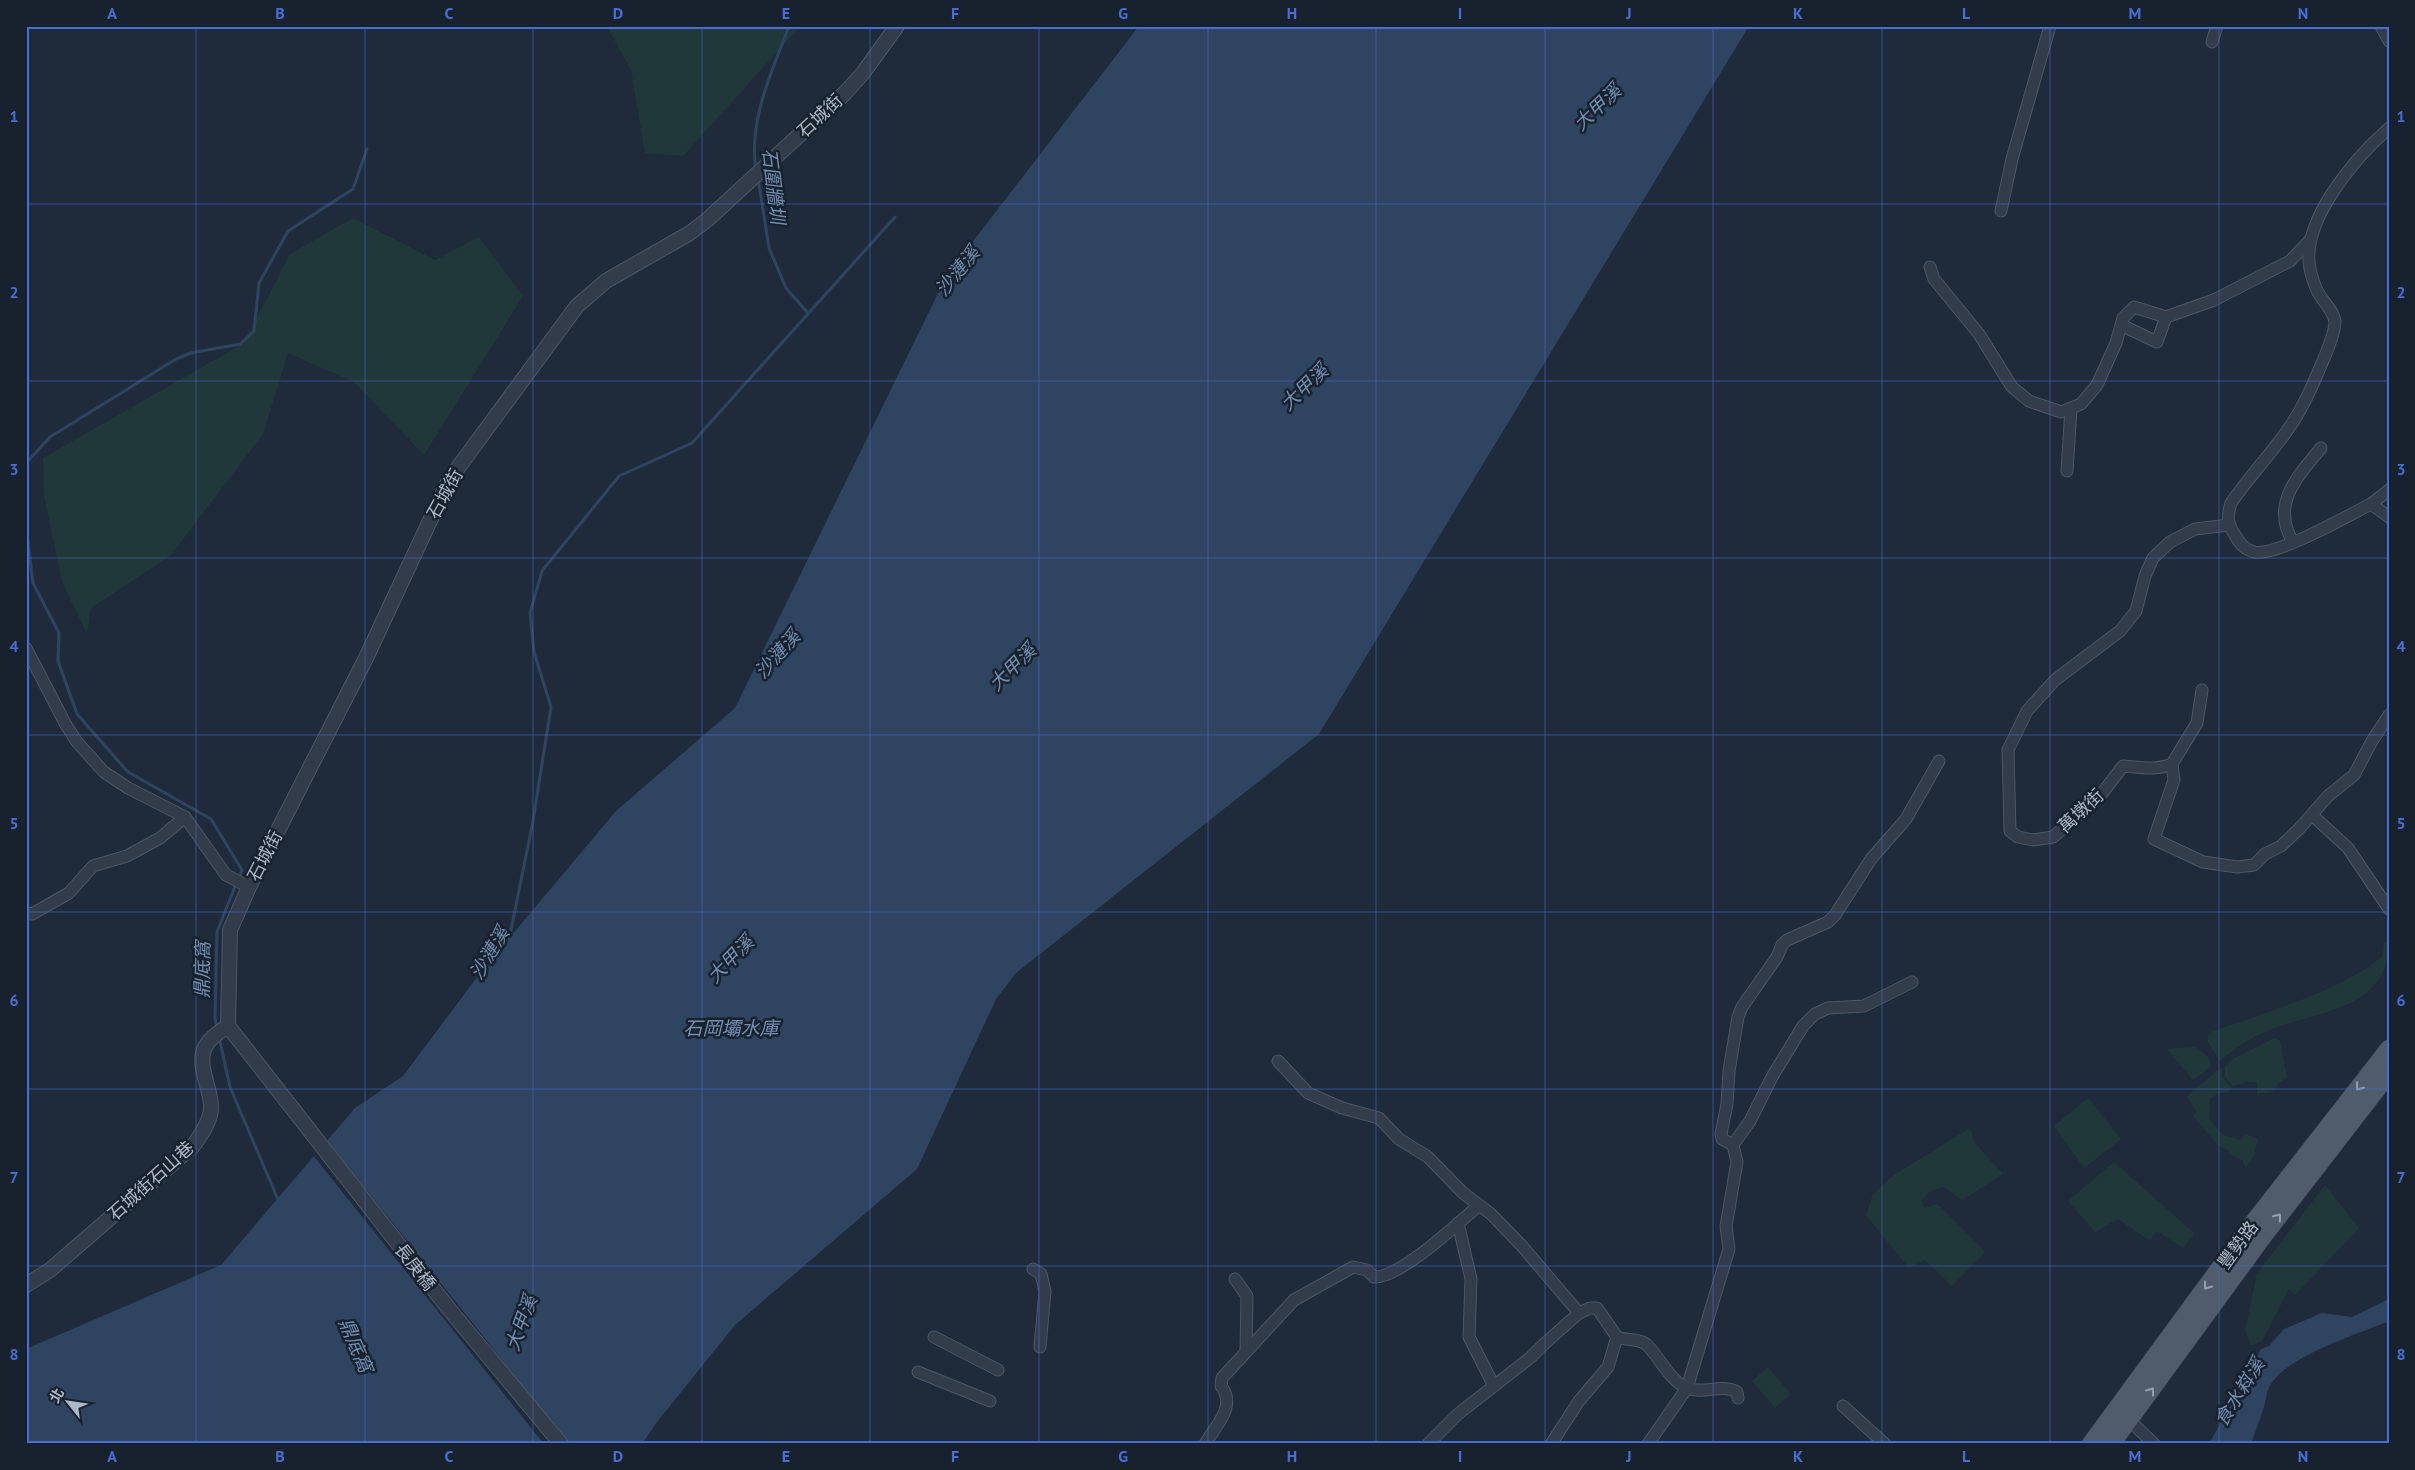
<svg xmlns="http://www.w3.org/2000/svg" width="2415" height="1470" font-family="'PT Sans','Noto Sans TC',sans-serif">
  <rect width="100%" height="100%" fill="#1f2b3a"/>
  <g fill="#21383b">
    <polygon points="610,26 798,26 797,30 683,156 645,153 631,70 608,28"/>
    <polygon points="353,218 435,260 479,237 523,296 424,455 354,382 288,353 263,434 171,555 91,608 87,634 62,582 44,495 43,458 244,343 290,254"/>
    <path d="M2389,940c0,73 -72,69 -124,92 -17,7 -31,17 -45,29l-12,-19v-9c47,-17 141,-44 175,-78l1,-12z"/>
    <polygon points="2275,1038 2280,1041 2287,1078 2278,1083 2277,1088 2272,1092 2257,1094 2257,1082 2245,1082 2233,1086 2225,1077 2225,1067 2233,1059"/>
    <polygon points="2196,1047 2208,1057 2211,1066 2193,1080 2167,1049"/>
    <polygon points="2222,1067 2222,1077 2231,1087 2228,1092 2217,1094 2210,1099 2209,1119 2223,1135 2241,1140 2245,1134 2258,1139 2253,1157 2246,1168 2242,1160 2231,1155 2228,1150 2218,1145 2193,1116 2196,1112 2187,1096"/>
    <polygon points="2088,1098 2121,1139 2084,1168 2054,1126"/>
    <polygon points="1970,1128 1974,1142 2003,1174 1962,1200 1944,1187 1930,1191 1922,1200 1924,1208 1937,1204 1985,1252 1952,1286 1925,1260 1909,1268 1866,1215 1873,1194 1894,1175"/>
    <polygon points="2114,1162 2194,1233 2183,1248 2157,1231 2149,1240 2118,1219 2095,1232 2068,1201"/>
    <polygon points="2325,1185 2359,1228 2295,1295 2289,1289 2262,1341 2251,1346 2245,1331 2256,1278 2255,1276"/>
    <polygon points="1768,1367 1791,1394 1775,1408 1752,1381"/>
  </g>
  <g fill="#2f4461">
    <polygon points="1139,26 1749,26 1319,734 1016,973 996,999 917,1169 735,1325 657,1422 642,1444 26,1444 26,1349 221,1265 355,1108 403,1076 484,968 616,811 735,708 947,275"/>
    <path d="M2389,1299v22c-30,13 -107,36 -120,67 -3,6 -3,13 -5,19 -4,13 -9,25 -13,37h-42l52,-95 8,-3 15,-17 38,-16 30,4z"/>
  </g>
  <polygon fill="#1f2b3a" points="325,1138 569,1444 544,1444 312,1154"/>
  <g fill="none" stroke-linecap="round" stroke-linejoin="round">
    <g stroke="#2f4461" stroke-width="3">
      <path d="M756,170c-8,-50 16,-98 33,-144"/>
      <polyline points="758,178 769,248 786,288 808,313"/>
      <polyline points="26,463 50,437 176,359 191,353 240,344 254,331 259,283 288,231 353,189 367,149"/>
      <polyline points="26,526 33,583 59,633 58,661 77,714 128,772 211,819 242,870 239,878"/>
      <polyline points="509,940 533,821 551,707 534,652 530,613 542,571 619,476 692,443 895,217"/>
      <polyline points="217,1029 215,1018 217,932 236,884"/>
      <polyline points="219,1037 230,1087 279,1202"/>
    </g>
    <defs>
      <g id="minor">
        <polyline points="2381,26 2389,41"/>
        <polyline points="2212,42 2217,26"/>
        <path d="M2389,128c-34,30 -92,96 -78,145 2,7 4,15 8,21 5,9 16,18 16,29 -1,13 -8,28 -13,40 -10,24 -20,47 -35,68 -18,25 -39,47 -56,72 -4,13 -4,20 4,32 5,9 9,14 19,17 22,5 95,-37 117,-48l18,13"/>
        <polyline points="2001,211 2012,159 2050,26"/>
        <polyline points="1930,267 1934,279 1979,334 2012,387 2029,401 2061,412 2081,404 2097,385 2116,343 2123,318 2134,307 2166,317 2214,300 2290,261 2311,239"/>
        <polyline points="2121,325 2157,342 2166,317"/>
        <polyline points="2067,471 2071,408"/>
        <polyline points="2371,504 2389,490"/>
        <path d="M2229,525l-34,4 -25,13 -17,16 -8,18 -9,35 -16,20 -65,49 -28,31 -19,39 2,81 8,6 15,3 20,-3 47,-41 23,-30c18,1 32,5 49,-2l2,16 -20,59 49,23 34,5 17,-2 11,-11 16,-8 18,-17 29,-33 26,-21 18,-34 17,-26"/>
        <path d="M2293,542c-23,-38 5,-66 28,-94"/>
        <polyline points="26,648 66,725 77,742 104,772 128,788 185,817 226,875 249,887"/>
        <polyline points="2172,764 2197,723 2202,690"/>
        <polyline points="2312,815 2348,848 2389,909"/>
        <polyline points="26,913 32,914 69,893 93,866 127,856 160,838 185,817"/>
        <path d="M1278,1061l30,32 34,15 37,10 20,21 29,18 35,36 28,21 31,32 57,67 11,-5h7l20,29c9,4 23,1 30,8 13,13 23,36 40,43 17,7 34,-5 50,4l1,6"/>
        <polyline points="1733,1145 1750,1121 1772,1077 1803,1026 1815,1014 1828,1008 1864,1006 1912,982"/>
        <polyline points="1458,1223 1471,1279 1469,1337 1494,1386"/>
        <polyline points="1033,1269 1041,1274 1045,1291 1040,1347"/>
        <polyline points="1235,1279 1247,1296 1246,1351"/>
        <polyline points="934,1337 998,1370"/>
        <polyline points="918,1372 990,1401"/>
        <polyline points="1843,1406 1885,1444"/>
        <polyline points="2124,1415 2154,1444"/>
        <path d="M1205,1444c11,-19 32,-38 16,-58l1,-8 72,-78 59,-33 14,3 7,7c26,1 83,-53 104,-71"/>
        <polyline points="1428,1444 1458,1414 1531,1357 1544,1344 1579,1313"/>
        <polyline points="1551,1444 1579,1401 1608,1367 1617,1337"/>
        <polyline points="1648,1444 1687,1388 1729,1249 1726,1226 1737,1162 1733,1145 1722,1139 1721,1134 1727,1104 1729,1071 1738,1017 1742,1007 1777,957 1782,945 1787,940 1828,922 1835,915 1871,859 1906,819 1939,761"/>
      </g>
      <g id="tertiary">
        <path d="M26,1285l24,-15 143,-124c7,-10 18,-25 18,-38 1,-19 -17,-46 -4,-64 4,-7 14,-13 21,-18"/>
        <polyline points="561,1444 449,1309 228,1026 230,930 249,887 366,658 449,480 577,306 606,281 690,233 707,220 845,93 863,73 897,26"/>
      </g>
      <g id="primary">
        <polyline points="2091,1444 2251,1226 2389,1049"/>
        <polyline points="2111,1444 2263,1236 2389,1073"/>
      </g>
    </defs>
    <use href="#minor" stroke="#4d5765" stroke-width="13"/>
    <use href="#tertiary" stroke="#4d5765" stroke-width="16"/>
    <use href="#primary" stroke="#3c4654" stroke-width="19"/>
    <use href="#minor" stroke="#333c4b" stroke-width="11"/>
    <use href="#tertiary" stroke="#333c4b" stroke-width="14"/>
    <use href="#primary" stroke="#505b6b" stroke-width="18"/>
  </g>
  <defs><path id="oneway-chevron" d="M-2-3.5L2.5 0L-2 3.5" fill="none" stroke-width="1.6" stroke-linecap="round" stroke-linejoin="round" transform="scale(1.25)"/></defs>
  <g stroke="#96a0b0">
    <use href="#oneway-chevron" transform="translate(2359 1087) rotate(128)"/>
    <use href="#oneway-chevron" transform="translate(2278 1217) rotate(-52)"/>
    <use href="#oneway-chevron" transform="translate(2207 1286) rotate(126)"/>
    <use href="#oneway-chevron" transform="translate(2151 1391) rotate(-54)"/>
  </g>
  <path fill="none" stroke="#486ed3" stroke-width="1" stroke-opacity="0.55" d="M196,26v1418M365,26v1418M533,26v1418M702,26v1418M870,26v1418M1039,26v1418M1208,26v1418M1376,26v1418M1545,26v1418M1713,26v1418M1882,26v1418M2050,26v1418M2219,26v1418M26,204h2363M26,381h2363M26,558h2363M26,735h2363M26,912h2363M26,1089h2363M26,1266h2363"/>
  <g text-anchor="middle" stroke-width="5" stroke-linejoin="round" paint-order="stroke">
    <g font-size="18" fill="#adb7c7" stroke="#18222f">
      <text transform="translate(820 116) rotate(-43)" y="6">石城街</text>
      <text transform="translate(445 494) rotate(-61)" y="6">石城街</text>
      <text transform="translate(2081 811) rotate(-43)" y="6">萬墩街</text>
      <text transform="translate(265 856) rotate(-63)" y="6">石城街</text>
      <text transform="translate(151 1181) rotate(-42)" y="6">石城街石山巷</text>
      <text transform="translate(2238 1245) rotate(-54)" y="6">豐勢路</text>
      <text transform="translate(415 1267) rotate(52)" y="6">長庚橋</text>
    </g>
    <g font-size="19" font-style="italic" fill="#738eb2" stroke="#18222f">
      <text transform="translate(1597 107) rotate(-44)" y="7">大甲溪</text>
      <text transform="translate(774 186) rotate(83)" y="7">石圍牆圳</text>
      <text transform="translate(957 271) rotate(-51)" y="7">沙漣溪</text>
      <text transform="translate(1304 387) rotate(-44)" y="7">大甲溪</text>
      <text transform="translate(777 654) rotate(-48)" y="7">沙漣溪</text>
      <text transform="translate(1012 667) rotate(-45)" y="7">大甲溪</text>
      <text transform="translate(489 953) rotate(-59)" y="7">沙漣溪</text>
      <text transform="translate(730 959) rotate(-46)" y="7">大甲溪</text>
      <text transform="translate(202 970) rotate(-89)" y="7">鼎底窩</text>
      <text x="731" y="1035">石岡壩水庫</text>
      <text transform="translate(521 1323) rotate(-70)" y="7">大甲溪</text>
      <text transform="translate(356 1345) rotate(67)" y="7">鼎底窩</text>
      <text transform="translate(2239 1392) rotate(-58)" y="7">食水嵙溪</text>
    </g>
  </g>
  <rect width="2415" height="1470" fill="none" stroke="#18222f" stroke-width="55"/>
  <g transform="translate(68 1402) rotate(300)" stroke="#18222f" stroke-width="4" paint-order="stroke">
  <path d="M0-4L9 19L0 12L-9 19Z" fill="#adb7c7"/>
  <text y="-8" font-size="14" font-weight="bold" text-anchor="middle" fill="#adb7c7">北</text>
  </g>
  <rect x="28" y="28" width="2360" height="1414" fill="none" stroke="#486ed3" stroke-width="2"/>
  <g font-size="16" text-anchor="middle" font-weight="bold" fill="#486ed3">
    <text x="112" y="19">A</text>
    <text x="280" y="19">B</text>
    <text x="449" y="19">C</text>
    <text x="618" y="19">D</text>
    <text x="786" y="19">E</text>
    <text x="955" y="19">F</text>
    <text x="1123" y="19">G</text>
    <text x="1292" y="19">H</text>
    <text x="1460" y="19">I</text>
    <text x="1629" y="19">J</text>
    <text x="1798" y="19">K</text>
    <text x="1966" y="19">L</text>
    <text x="2135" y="19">M</text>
    <text x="2303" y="19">N</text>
    <text x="14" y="122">1</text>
    <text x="2401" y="122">1</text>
    <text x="14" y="298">2</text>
    <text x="2401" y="298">2</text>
    <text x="14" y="475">3</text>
    <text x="2401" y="475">3</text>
    <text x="14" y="652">4</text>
    <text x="2401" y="652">4</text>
    <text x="14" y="829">5</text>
    <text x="2401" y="829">5</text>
    <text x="14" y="1006">6</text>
    <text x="2401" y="1006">6</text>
    <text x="14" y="1183">7</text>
    <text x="2401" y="1183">7</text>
    <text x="14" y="1360">8</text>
    <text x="2401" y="1360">8</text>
    <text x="112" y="1462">A</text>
    <text x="280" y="1462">B</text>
    <text x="449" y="1462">C</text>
    <text x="618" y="1462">D</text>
    <text x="786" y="1462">E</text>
    <text x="955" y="1462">F</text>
    <text x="1123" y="1462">G</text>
    <text x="1292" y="1462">H</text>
    <text x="1460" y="1462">I</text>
    <text x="1629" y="1462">J</text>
    <text x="1798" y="1462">K</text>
    <text x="1966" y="1462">L</text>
    <text x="2135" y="1462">M</text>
    <text x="2303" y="1462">N</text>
  </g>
</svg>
